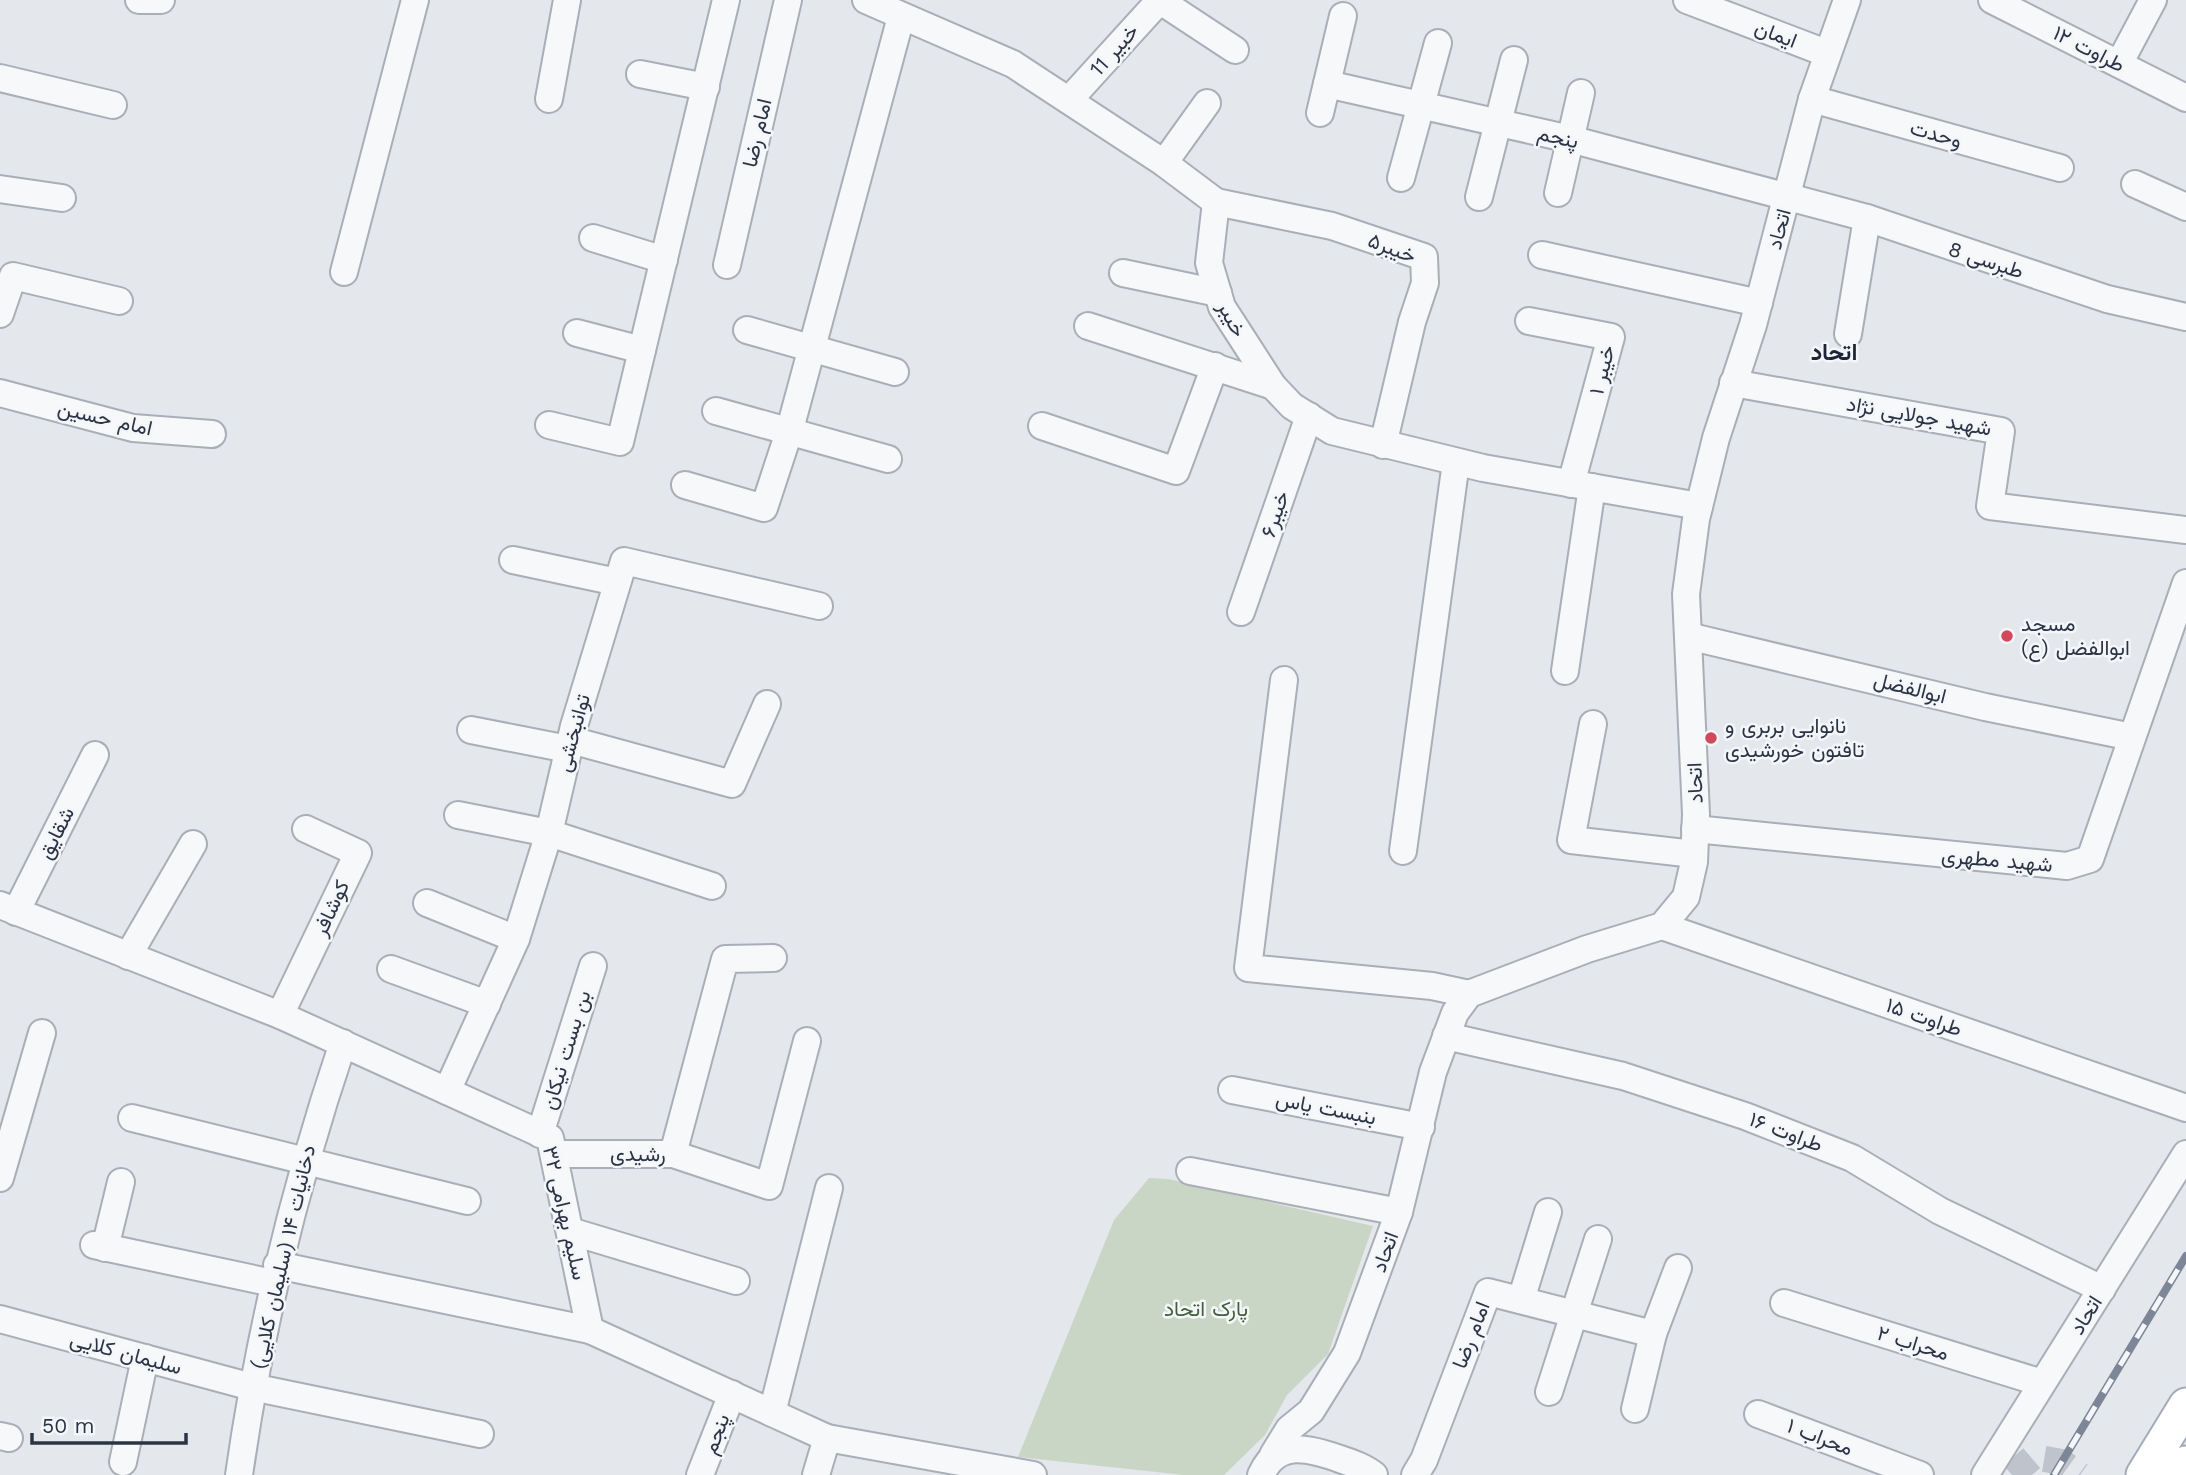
<svg xmlns="http://www.w3.org/2000/svg" width="2186" height="1475" font-family="'Work Sans',Vazirmatn,sans-serif">
  <rect width="100%" height="100%" fill="#e4e7ec"/>
  <polygon fill="#c9d6c5" points="1149,1178 1168,1179 1373,1226 1328,1354 1287,1395 1265,1435 1224,1475 1184,1475 1018,1457 1114,1220"/>
  <g fill="none" stroke-linecap="round" stroke-linejoin="round">
    <polyline stroke="#bfc3cb" stroke-width="26" stroke-dasharray="26 13" stroke-linecap="butt" points="2012,1475 2033,1457 2062,1462 2080,1475"/>
    <defs>
      <g id="minor">
        <polyline points="139,0 161,0"/>
        <polyline points="866,0 1013,64 1164,163 1216,202 1209,263 1222,307 1273,386 1292,406 1332,431 1483,468 1699,506"/>
        <polyline points="1159,0 1235,50"/>
        <polyline points="1687,0 1826,53"/>
        <polyline points="1992,0 2186,98"/>
        <polyline points="2119,64 2153,0"/>
        <polyline points="640,74 706,87"/>
        <polyline points="0,78 113,105"/>
        <polyline points="1327,84 1570,139 1867,218 2107,299 2186,317"/>
        <polyline points="549,99 567,0"/>
        <polyline points="1812,99 2060,168"/>
        <polyline points="1069,100 1160,0"/>
        <polyline points="1320,113 1343,16"/>
        <polyline points="1164,163 1207,103"/>
        <polyline points="1401,178 1438,43"/>
        <polyline points="2135,184 2186,207"/>
        <polyline points="0,189 62,198"/>
        <polyline points="1558,193 1581,93"/>
        <polyline points="1479,197 1514,60"/>
        <polyline points="1216,202 1332,226 1424,257 1425,283 1412,322 1383,445"/>
        <polyline points="593,238 664,260"/>
        <polyline points="1542,255 1759,303"/>
        <polyline points="727,265 788,0"/>
        <polyline points="344,272 415,0"/>
        <polyline points="1123,273 1218,293"/>
        <polyline points="0,314 13,276 119,301"/>
        <polyline points="1529,321 1611,337 1571,484"/>
        <polyline points="1088,326 1273,386"/>
        <polyline points="747,330 895,372"/>
        <polyline points="577,333 642,350"/>
        <polyline points="1848,334 1867,218"/>
        <polyline points="1733,383 2001,431 1990,506 2186,530"/>
        <polyline points="0,393 133,428 212,434"/>
        <polyline points="716,411 888,459"/>
        <polyline points="549,425 620,442 726,0"/>
        <polyline points="1042,426 1176,471 1215,366"/>
        <polyline points="685,485 764,508 790,429 901,17"/>
        <polyline points="513,560 617,582"/>
        <polyline points="1241,612 1309,416"/>
        <polyline points="1688,636 1985,707 2132,737"/>
        <polyline points="1565,671 1592,487"/>
        <polyline points="1284,680 1248,968 1432,986 1469,994"/>
        <polyline points="1593,724 1571,840 1694,854"/>
        <polyline points="471,730 568,749"/>
        <polyline points="571,740 732,784 767,704"/>
        <polyline points="458,815 549,833 712,886"/>
        <polyline points="1695,829 2067,866 2090,859 2186,583"/>
        <polyline points="1403,851 1456,462"/>
        <polyline points="427,903 516,939"/>
        <polyline points="0,905 280,1015 550,1138 590,1330 827,1438 1033,1475"/>
        <polyline points="16,912 95,755"/>
        <polyline points="1662,926 2186,1108"/>
        <polyline points="128,956 193,844"/>
        <polyline points="391,969 487,1004"/>
        <polyline points="280,1015 358,853 306,829"/>
        <polyline points="1446,1036 1623,1076 1745,1116 1852,1158 1940,1211 2102,1289"/>
        <polyline points="1232,1090 1421,1127"/>
        <polyline points="447,1091 516,939 549,833 574,726 624,561 819,606"/>
        <polyline points="132,1118 467,1201"/>
        <polyline points="540,1134 593,966"/>
        <polyline points="554,1154 673,1154 769,1186 807,1041"/>
        <polyline points="673,1154 725,959 773,958"/>
        <polyline points="1190,1171 1399,1212"/>
        <polyline points="0,1178 42,1033"/>
        <polyline points="570,1231 736,1281"/>
        <polyline points="94,1245 273,1283"/>
        <polyline points="105,1248 121,1182"/>
        <polyline points="277,1265 590,1330"/>
        <polyline points="1521,1300 1548,1212"/>
        <polyline points="1784,1303 2042,1383"/>
        <polyline points="0,1319 252,1387 480,1434"/>
        <polyline points="1549,1392 1598,1239"/>
        <polyline points="1635,1409 1653,1334 1678,1268"/>
        <polyline points="772,1413 829,1188"/>
        <polyline points="1758,1414 1920,1475"/>
        <polyline points="0,1436 9,1438"/>
        <polyline points="1273,1455 1289,1429 1311,1411 1347,1353 1399,1212 1433,1072 1455,1013 1469,994 1587,949 1662,926 1686,897 1694,862 1696,814 1686,594 1696,519 1716,438 1753,325 1812,99 1847,0"/>
        <polyline points="123,1462 145,1358"/>
        <path d="M239,1475c21,-148 56,-290 104,-432"/>
        <polyline points="700,1475 732,1394"/>
        <polyline points="816,1475 827,1438"/>
        <path d="M1261,1475c16,-36 48,-27 79,-16 12,4 24,8 34,16"/>
        <polyline points="1415,1475 1424,1460 1488,1292 1653,1334"/>
        <polyline points="1985,1475 2186,1154"/>
      </g>
      <g id="major">
        <polyline points="2143,1475 2186,1405"/>
        <polyline points="2178,1475 2186,1463"/>
      </g>
    </defs>
    <use href="#minor" stroke="#a9aeb7" stroke-width="30"/>
    <use href="#major" stroke="#a3abb8" stroke-width="37"/>
    <use href="#minor" stroke="#f7f8fa" stroke-width="26"/>
    <use href="#major" stroke="#fff" stroke-width="33"/>
    <defs>
      <polyline id="rail" points="2054,1475 2186,1256"/>
    </defs>
    <use href="#rail" stroke="#7d8696" stroke-width="8"/>
    <use href="#rail" stroke="#f4f6f9" stroke-width="5" stroke-dasharray="16" stroke-linecap="butt"/>
  </g>
  <g fill="#d1495b" stroke="#f4f6f9" stroke-width="2.5">
    <circle cx="2007" cy="636" r="7"/>
    <circle cx="1711" cy="738" r="7"/>
  </g>
  <g text-anchor="middle" stroke-width="5" stroke-linejoin="round" paint-order="stroke">
    <g font-size="21" fill="#2b3445" stroke="#f4f6f9">
      <text transform="translate(1776 34) rotate(21)" y="7">ایمان</text>
      <text transform="translate(2089 49) rotate(27)" y="7">طراوت ۱۲</text>
      <text transform="translate(1114 50) rotate(-48)" y="7">خبیر 11</text>
      <text transform="translate(757 133) rotate(-77)" y="7">امام رضا</text>
      <text transform="translate(1936 134) rotate(16)" y="7">وحدت</text>
      <text transform="translate(1558 137) rotate(13)" y="7">پنجم</text>
      <text transform="translate(1779 229) rotate(-75)" y="7">اتحاد</text>
      <text transform="translate(1392 248) rotate(21)" y="7">خیبر۵</text>
      <text transform="translate(1986 260) rotate(18)" y="7">طبرسی 8</text>
      <text transform="translate(1232 319) rotate(62)" y="7">خیبر</text>
      <text transform="translate(1602 370) rotate(-76)" y="7">خیبر ۱</text>
      <text transform="translate(1919 416) rotate(10)" y="7">شهید جولایی نژاد</text>
      <text transform="translate(105 418) rotate(13)" y="7">امام حسین</text>
      <text transform="translate(1275 514) rotate(-71)" y="7">خیبر۶</text>
      <text transform="translate(1910 688) rotate(14)" y="7">ابوالفضل</text>
      <text transform="translate(573 733) rotate(-75)" y="7">توانبخشی</text>
      <text transform="translate(1695 783) rotate(-92)" y="7">اتحاد</text>
      <text transform="translate(56 833) rotate(-63)" y="7">شقایق</text>
      <text transform="translate(1997 860) rotate(5)" y="7">شهید مطهری</text>
      <text transform="translate(331 908) rotate(-65)" y="7">کوشافر</text>
      <text transform="translate(1924 1017) rotate(19)" y="7">طراوت ۱۵</text>
      <text transform="translate(566 1050) rotate(-73)" y="7">بن بست نیکان</text>
      <text transform="translate(1326 1108) rotate(11)" y="7">بنبست یاس</text>
      <text transform="translate(1786 1132) rotate(21)" y="7">طراوت ۱۶</text>
      <text transform="translate(638 1154) rotate(1)" y="7">رشیدی</text>
      <text transform="translate(565 1213) rotate(77)" y="7">سلیم بهرامی ۳۲</text>
      <text transform="translate(1385 1252) rotate(-70)" y="7">اتحاد</text>
      <text transform="translate(283 1257) rotate(-77)" y="7">دخانیات ۱۴ (سلیمان کلایی)</text>
      <text transform="translate(2086 1315) rotate(-58)" y="7">اتحاد</text>
      <text transform="translate(1471 1335) rotate(-69)" y="7">امام رضا</text>
      <text transform="translate(1913 1343) rotate(17)" y="7">محراب ۲</text>
      <text transform="translate(126 1353) rotate(15)" y="7">سلیمان کلایی</text>
      <text transform="translate(716 1434) rotate(-69)" y="7">پنجم</text>
      <text transform="translate(1820 1437) rotate(21)" y="7">محراب ۱</text>
    </g>
    <g font-size="21" fill="#2b3445" stroke="#f4f6f9" text-anchor="start">
      <text x="2021" y="631">مسجد<tspan x="2021" dy="24">ابوالفضل (ع)</tspan></text>
      <text x="1725" y="733">نانوایی بربری و<tspan x="1725" dy="24">تافتون خورشیدی</tspan></text>
    </g>
    <g font-size="21" fill="#3f6138" stroke="#f4f6f9">
      <text x="1206" y="1316">پارک اتحاد</text>
    </g>
    <g font-size="23" font-weight="bold" fill="#1d2536" stroke="#f4f6f9">
      <text x="1834" y="360">اتحاد</text>
    </g>
  </g>
  <path d="M32 1433v10h154v-10" fill="none" stroke="#2b3445" stroke-width="3.5"/>
  <text x="42" y="1433" font-size="21" fill="#2b3445" stroke="#f4f6f9" stroke-width="5" paint-order="stroke">50 m</text>
</svg>
